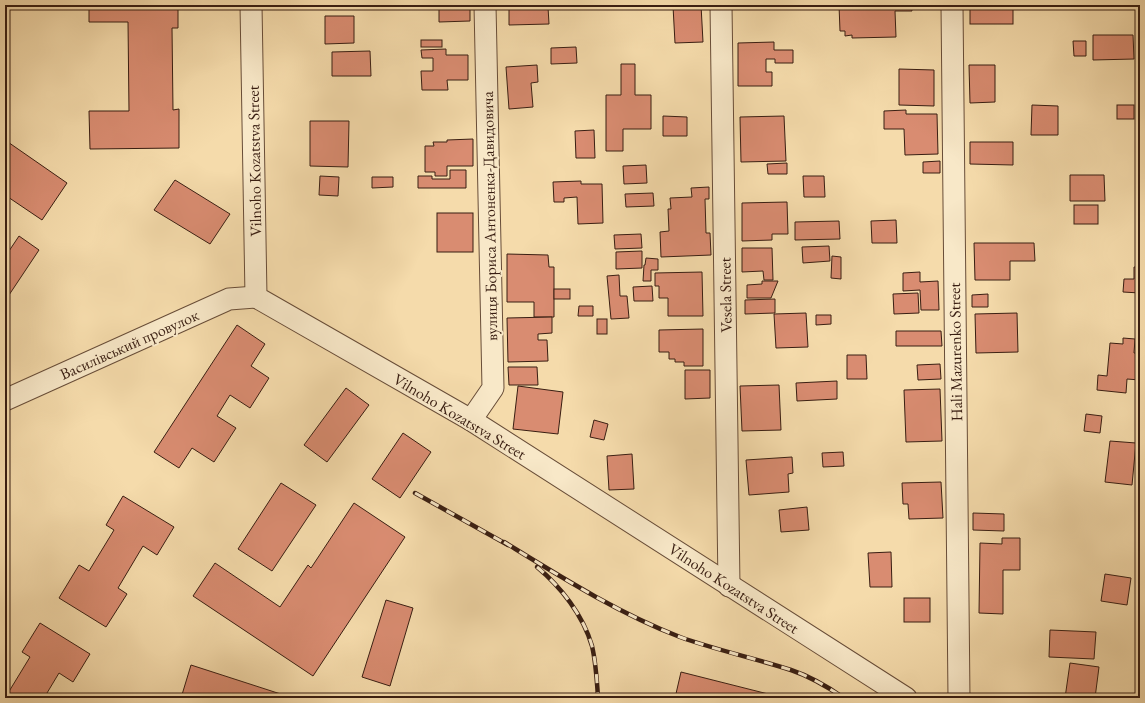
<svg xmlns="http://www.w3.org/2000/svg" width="1145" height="703" font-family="'EB Garamond',serif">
  <rect width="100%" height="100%" fill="#f5dbab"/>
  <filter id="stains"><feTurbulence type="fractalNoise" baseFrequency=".005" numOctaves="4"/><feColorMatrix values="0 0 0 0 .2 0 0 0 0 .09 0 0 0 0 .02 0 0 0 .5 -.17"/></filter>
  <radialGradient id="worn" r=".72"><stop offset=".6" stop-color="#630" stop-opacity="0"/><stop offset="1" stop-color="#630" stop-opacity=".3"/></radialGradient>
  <g fill="#d98c71" stroke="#391e12">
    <polygon points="89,5 178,5 178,28 172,28 173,110 179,109 179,148 90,149 89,111 129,111 128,22 89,22"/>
    <polygon points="439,5 470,5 470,21 439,22"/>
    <polygon points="509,5 536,5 536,8 548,7 549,24 509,25"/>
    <polygon points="560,5 591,5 591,8 560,7"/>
    <polygon points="660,5 701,5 703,42 675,43 673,6 661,7"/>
    <polygon points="839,5 868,5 868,9 886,8 886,5 911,5 912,11 895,11 896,37 852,38 852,35 845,36 845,31 840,31"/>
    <rect x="970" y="5" width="43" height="19"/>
    <polygon points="325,16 354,16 354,43 325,44"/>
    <polygon points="1093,35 1133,35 1134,59 1093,60"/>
    <rect x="421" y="40" width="21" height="7"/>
    <polygon points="1073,41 1086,41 1086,56 1074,56"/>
    <polygon points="774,42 774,50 793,50 793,63 775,63 775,59 766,59 766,72 772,72 772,86 738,86 738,43"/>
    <polygon points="576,47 577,63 551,64 551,48"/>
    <polygon points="446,49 446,55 468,55 468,80 447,80 448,90 422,90 421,71 433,71 433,58 422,58 421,50"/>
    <polygon points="370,51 371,76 332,76 332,52"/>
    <polygon points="621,64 635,64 635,95 651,95 651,129 623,129 623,151 606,151 606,95 621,95"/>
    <polygon points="537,65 538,82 531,83 533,107 509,109 506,67"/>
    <polygon points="969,65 995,65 995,102 970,103"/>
    <polygon points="899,69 934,70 934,106 899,105"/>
    <polygon points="1032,105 1058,106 1058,135 1031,135"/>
    <rect x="1117" y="105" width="17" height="14"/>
    <polygon points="906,110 906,114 937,114 938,154 905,155 904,129 884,129 884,111"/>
    <polygon points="1140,114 1140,140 1138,140"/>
    <polygon points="663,116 687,117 687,136 663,136"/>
    <polygon points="784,116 786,161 741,162 740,117"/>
    <polygon points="310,121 349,121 348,167 310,166"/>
    <polygon points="594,130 595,158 576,158 575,131"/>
    <polygon points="473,139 473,166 447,166 447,176 435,176 435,172 425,172 425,146 434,146 433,142 447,142 447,140"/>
    <polygon points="5,140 67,183 42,220 5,195"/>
    <polygon points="970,142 1013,142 1013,165 970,164"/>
    <polygon points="940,161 940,173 923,173 923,162"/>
    <polygon points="787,163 787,174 768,174 767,164"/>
    <polygon points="646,165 647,183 624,184 623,166"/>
    <polygon points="450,170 466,170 466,188 418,188 418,176 432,176 432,179 450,179"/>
    <polygon points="1070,175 1104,175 1105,201 1070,201"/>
    <polygon points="320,176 339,177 338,196 319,195"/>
    <polygon points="803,176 824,176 825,197 804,197"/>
    <polygon points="372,177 393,177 393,187 372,188"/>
    <polygon points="175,180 230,214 210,244 154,210"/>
    <polygon points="581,181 581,184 602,184 603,223 578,224 577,197 564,198 564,202 554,202 553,182"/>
    <polygon points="709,187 709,199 705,199 706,233 710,233 711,255 661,257 660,232 669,231 668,209 671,209 670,198 692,197 691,188"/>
    <polygon points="653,193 654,206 626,207 625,194"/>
    <polygon points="787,202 788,234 772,234 772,240 742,241 742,203"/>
    <rect x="1074" y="205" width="24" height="19"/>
    <rect x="437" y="213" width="36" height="39"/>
    <polygon points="896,220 897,243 872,243 871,221"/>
    <polygon points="839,221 840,239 795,240 795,222"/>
    <polygon points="641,234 642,248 615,249 614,235"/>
    <polygon points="19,236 39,250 5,301 5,257"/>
    <polygon points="974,243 1034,243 1035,261 1010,261 1010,280 975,280"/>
    <polygon points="829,246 830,261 803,263 802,247"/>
    <polygon points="742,248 772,248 773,280 764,280 763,271 742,272"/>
    <polygon points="642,251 642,268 616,269 616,252"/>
    <polygon points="507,254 548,255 549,267 554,267 554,317 534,317 534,302 507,302"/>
    <polygon points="832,256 841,257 841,279 831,278"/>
    <polygon points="646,258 658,259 658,270 651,270 651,281 643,281 644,265 645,265"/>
    <polygon points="1134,267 1140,267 1140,293 1123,292 1124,279 1134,279"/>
    <polygon points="702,272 703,316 668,316 668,298 659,298 659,286 655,286 655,273"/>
    <polygon points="920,272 920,282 938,281 939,310 921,310 920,290 903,291 903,273"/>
    <polygon points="619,275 620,296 627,296 629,318 611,319 607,276"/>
    <polygon points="762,281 778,281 771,298 747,298 747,285 762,284"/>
    <polygon points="652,286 653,301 634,301 633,287"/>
    <rect x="554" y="289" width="16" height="10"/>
    <polygon points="918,293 919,313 894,314 893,294"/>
    <polygon points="988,294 988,307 972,307 972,295"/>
    <polygon points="775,299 775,313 745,314 745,300"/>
    <polygon points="579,306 593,306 593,316 578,316"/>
    <polygon points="806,313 808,347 776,348 774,314"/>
    <polygon points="1017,313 1018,352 976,353 975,314"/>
    <polygon points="816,315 831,315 831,324 816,325"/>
    <polygon points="552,317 552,333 538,334 538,340 547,340 548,361 508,362 507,318"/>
    <rect x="597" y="319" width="10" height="15"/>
    <polygon points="237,325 265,344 251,366 269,378 250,408 230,395 217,416 236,428 214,462 192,448 179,468 154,452"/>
    <polygon points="703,329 703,366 684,366 684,362 675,362 675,359 669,359 669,352 659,352 659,330"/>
    <polygon points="896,331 941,331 942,346 896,346"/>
    <polygon points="1123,338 1135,339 1134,353 1140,353 1140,380 1127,379 1126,393 1097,390 1098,375 1107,376 1110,343 1123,344"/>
    <polygon points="847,355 866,355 867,379 847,379"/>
    <polygon points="940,364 941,379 918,380 917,365"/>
    <polygon points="508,367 537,367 538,385 509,385"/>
    <polygon points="685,370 710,370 710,398 685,399"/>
    <polygon points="837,381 837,399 797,401 796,383"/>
    <polygon points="779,385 781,430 742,431 740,386"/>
    <polygon points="518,386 563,392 558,434 513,429"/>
    <polygon points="346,388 369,405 327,462 304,445"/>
    <polygon points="940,389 942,441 906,442 904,390"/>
    <polygon points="1086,414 1102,416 1100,433 1084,431"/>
    <polygon points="594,420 608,424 604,440 590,437"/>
    <polygon points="403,433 431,452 400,498 372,479"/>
    <polygon points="1110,441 1136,443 1132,485 1105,482"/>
    <polygon points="843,452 844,466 823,467 822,453"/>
    <polygon points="632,454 634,489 609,490 607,456"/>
    <polygon points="792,457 793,473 788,474 789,492 749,495 746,460"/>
    <polygon points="941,482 943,518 909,519 908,504 903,504 902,483"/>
    <polygon points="281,483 316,505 272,571 238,549"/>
    <polygon points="123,496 174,527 157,555 143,546 118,588 127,594 106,627 59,598 79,565 89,571 114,530 106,525"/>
    <polygon points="354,503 405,537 313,676 193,596 215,563 280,607 308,565 311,568"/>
    <polygon points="807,507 809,530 781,532 779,510"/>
    <polygon points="973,513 1004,514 1004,531 973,530"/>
    <polygon points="1002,538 1020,538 1020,570 1003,570 1003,614 979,613 980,543 1002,544"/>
    <polygon points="891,552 892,587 870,587 868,553"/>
    <polygon points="1105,574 1131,578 1127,605 1101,601"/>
    <rect x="904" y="598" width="26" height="24"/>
    <polygon points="386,600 413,608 390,686 362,677"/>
    <polygon points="40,623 90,654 73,682 59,673 44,698 5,698 30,657 22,652"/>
    <polygon points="1050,630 1096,632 1094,659 1049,657"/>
    <polygon points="1070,663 1099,667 1095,698 1065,698"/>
    <polygon points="191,665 293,698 181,698"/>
    <polygon points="681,672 784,698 675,698"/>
  </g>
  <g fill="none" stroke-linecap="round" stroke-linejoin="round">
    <defs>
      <g id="minor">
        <polyline points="251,5 256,297 471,420 906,698"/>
        <polyline points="721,5 729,586"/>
        <polyline points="952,5 959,698"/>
        <polyline points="5,400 229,299 256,297"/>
        <polyline points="471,420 493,388 485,5"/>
      </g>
    </defs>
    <use href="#minor" stroke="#684d38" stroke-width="23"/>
    <use href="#minor" stroke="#f8e8c8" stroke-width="21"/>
    <defs>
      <g id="rail">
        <polyline points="415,493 508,545"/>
        <path d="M504,542c57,35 114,71 176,95 36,13 74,21 111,33 18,6 37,17 53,28"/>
        <path d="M537,567c24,20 46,48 55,79 4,17 5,35 6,52"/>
      </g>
    </defs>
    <use href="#rail" stroke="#391e12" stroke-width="4.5"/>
    <use href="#rail" stroke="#f8e8c8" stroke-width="3" stroke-dasharray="9" stroke-linecap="butt"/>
  </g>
  <g text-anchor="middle" stroke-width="4" stroke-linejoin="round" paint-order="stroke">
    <g font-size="16" fill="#391e12" stroke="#f8e8c8">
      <text transform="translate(254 161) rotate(-91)" y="6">Vilnoho Kozatstva Street</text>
      <text transform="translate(489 216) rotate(-91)" y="6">вулиця Бориса Антоненка-Давидовича</text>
      <text transform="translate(725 295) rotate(-91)" y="6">Vesela Street</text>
      <text transform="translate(129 344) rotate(-24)" y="6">Василівський провулок</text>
      <text transform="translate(955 352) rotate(-91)" y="6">Hali Mazurenko Street</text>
      <text transform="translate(460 416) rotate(31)" y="6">Vilnoho Kozatstva Street</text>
      <text transform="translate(734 588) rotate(33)" y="6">Vilnoho Kozatstva Street</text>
    </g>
  </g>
  <rect width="1145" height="703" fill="none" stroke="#f5dbab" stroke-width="20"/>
  <rect x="6" y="6" width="1133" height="691" fill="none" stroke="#391e12" stroke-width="2"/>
  <rect x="10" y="10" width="1125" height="683" fill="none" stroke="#391e12"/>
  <rect width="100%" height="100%" filter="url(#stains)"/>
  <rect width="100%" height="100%" fill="url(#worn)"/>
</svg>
